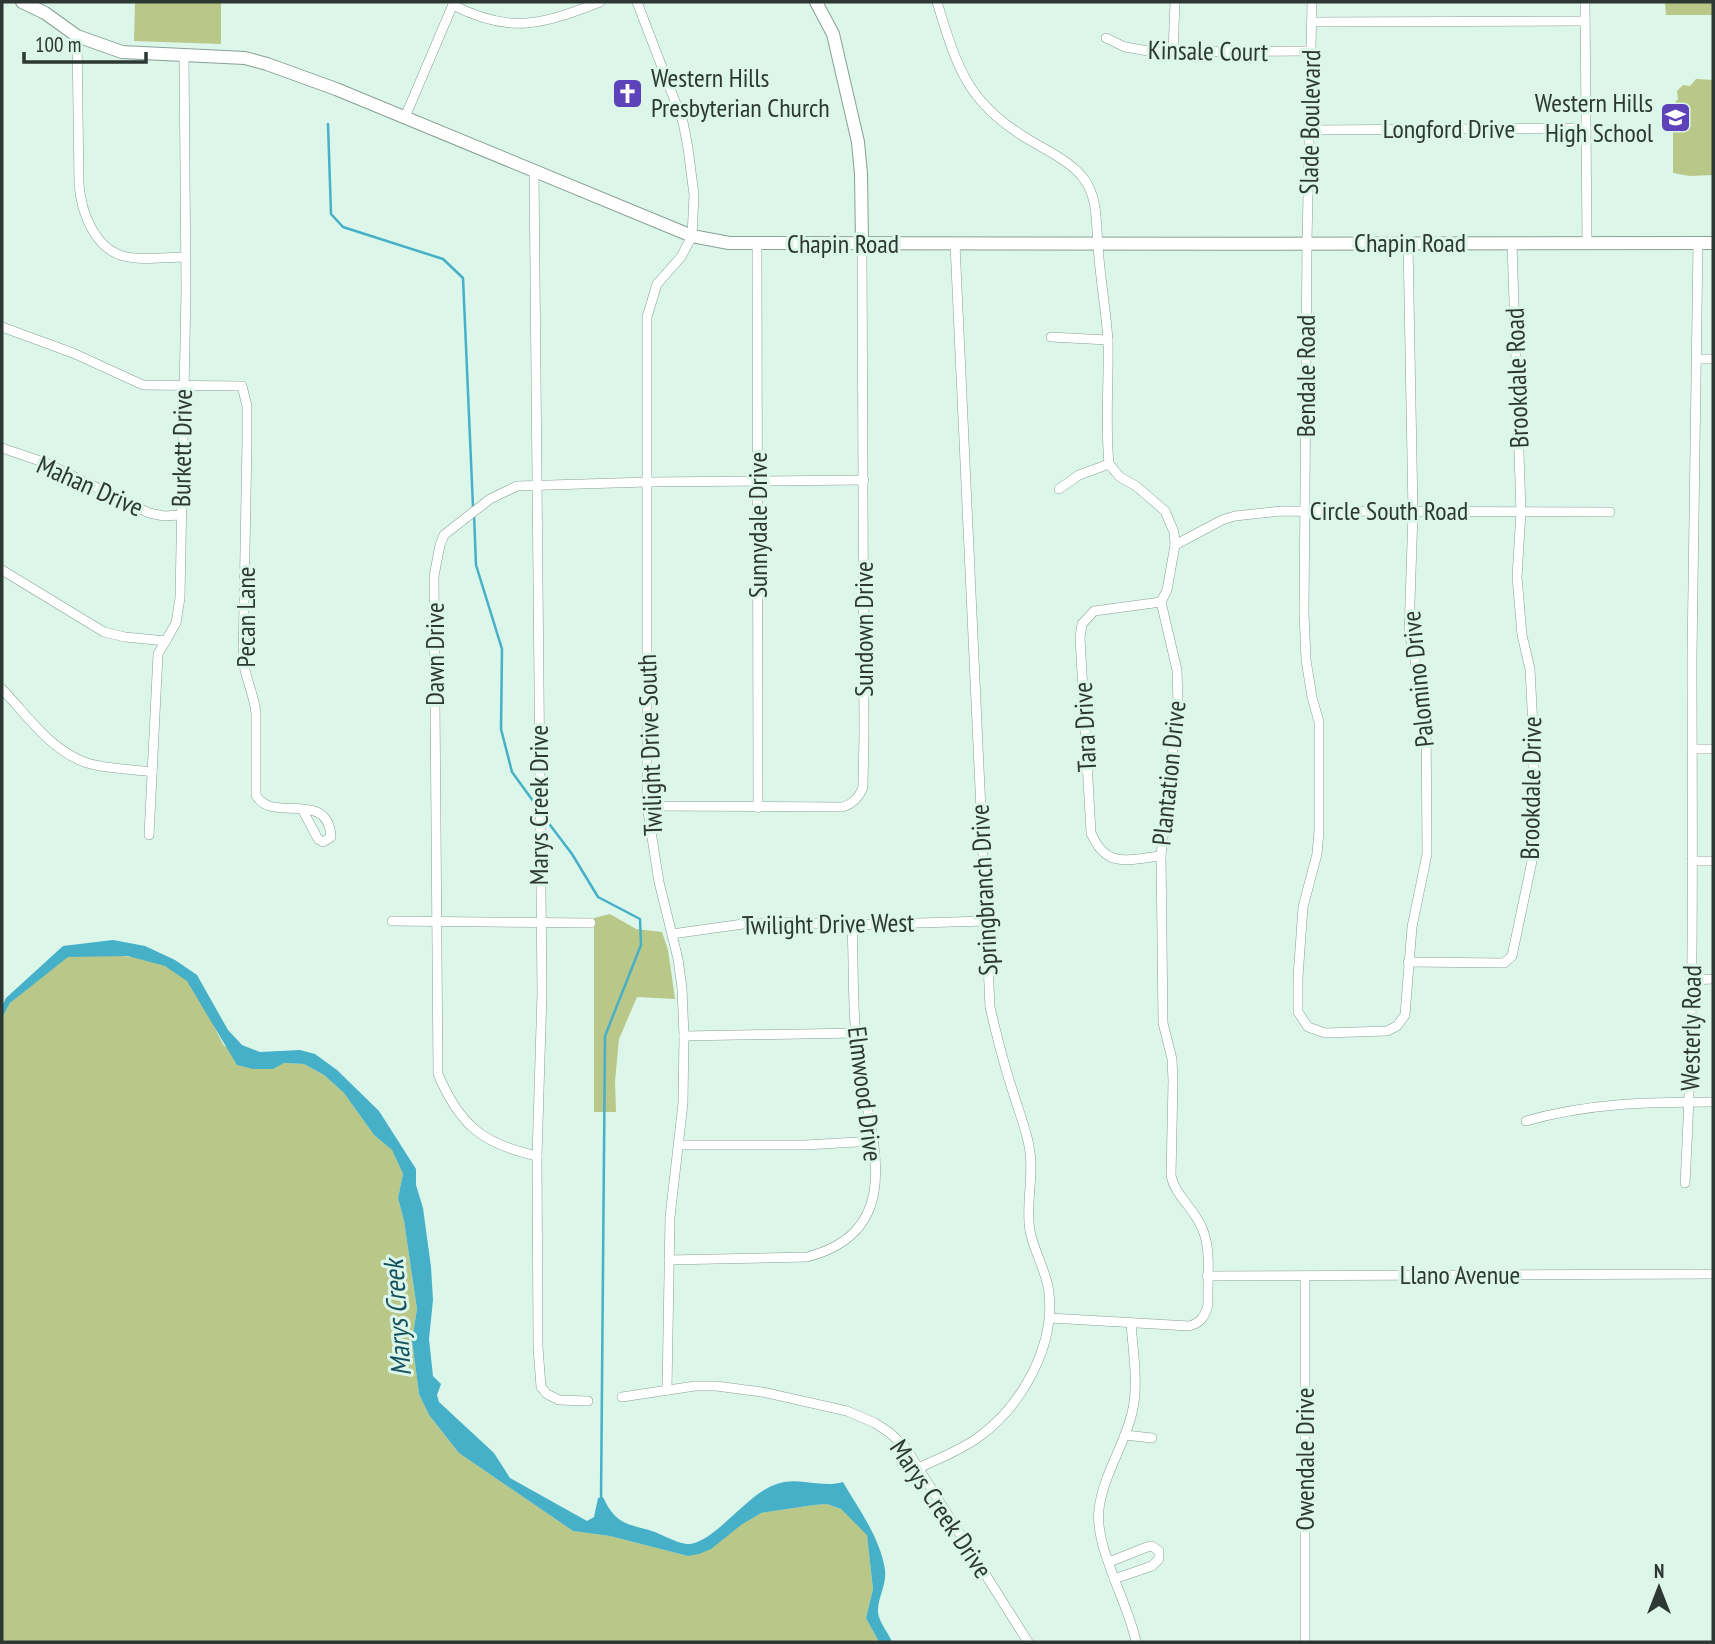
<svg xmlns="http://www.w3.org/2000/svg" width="1715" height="1644" font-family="'PT Sans Narrow',sans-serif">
  <rect width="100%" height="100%" fill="#dcf6ea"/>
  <g fill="#b9c789">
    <polygon points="135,2 221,2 221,44 134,41"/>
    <polygon points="1665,2 1713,2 1713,15 1666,15"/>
    <polygon points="1696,79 1713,80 1713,175 1690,176 1673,173 1673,105 1678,99 1677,91 1683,85 1690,86"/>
    <polygon points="610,914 636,929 662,932 668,950 675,999 637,997 619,1039 615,1081 616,1112 594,1112 594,918"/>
    <path d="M68,956c37,-1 95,-5 121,27 14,18 24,42 35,63l60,17 20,1 20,11 20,18 30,42 18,15 11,24 -5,24 6,23 13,88 -5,31 7,54 10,21 30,38 114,78 37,5 78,20 73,-43 53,-8 13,-1 14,5 26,25 6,55 -7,29 13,24h-877v-624l8,-15z"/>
  </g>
  <path fill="#45b0c8" d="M113,940l32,6 30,14 22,15 31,55 14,15 18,7 40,-2 15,4 22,16 42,41 37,58v16l7,23 8,59 2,33 -4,39 4,37 8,8 -4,11 2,7 55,51 16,25 77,43 7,-4 4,-19 5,-1c11,24 21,27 46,33 11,3 30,15 41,14 25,-3 57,-49 84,-59 24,-10 46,4 69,-3 16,28 37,55 42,88 2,15 -8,29 -7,43 2,11 10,19 14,29h-13l-13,-24 7,-29 -6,-54 -26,-26 -14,-5 -13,1 -53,8 -20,12 -30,24 -12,5 -11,2 -78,-20 -37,-5 -114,-78 -30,-38 -10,-21 -7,-54 5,-31 -13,-88 -6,-23 5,-24 -11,-24 -18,-15 -30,-42 -20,-18 -20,-11 -20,-1 -11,6h-20l-16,-4 -50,-84 -22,-15 -37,-10 -60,1 -58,46 -8,15v-12l4,-8 57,-52z"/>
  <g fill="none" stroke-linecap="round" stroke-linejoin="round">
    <g stroke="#45b0c8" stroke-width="2.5">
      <polyline points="328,124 331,214 343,227 443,259 463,278 473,507"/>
      <polyline points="474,514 476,565 502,649 501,729 512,772 536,805"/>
      <polyline points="544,817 572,854 598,897 640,919 641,945 605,1036 601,1500"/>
    </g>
    <defs>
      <g id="street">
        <polyline points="637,2 683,122 688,148 694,195 692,236 681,257 657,284 647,317 647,806 659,882 678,959 682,988 684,1036 683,1103 670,1217 667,1390"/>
        <path d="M937,2c19,61 28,98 86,134 20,13 47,24 61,43 14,19 12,44 14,67 2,32 8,63 10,95 1,41 -3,82 1,123l11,13 16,9 29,25 9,21 1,13 -8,45 -6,12 16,68 1,33 -17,153 2,167 9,36 1,22 -2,95c5,21 23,32 31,52 10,22 5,53 6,77 -3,11 -7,18 -19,21l-139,-8"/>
        <polyline points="1312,2 1307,242 1304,613 1306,660 1312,697 1319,722 1319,831 1317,854 1303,907 1298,977 1298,1012 1308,1027 1325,1033 1387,1031 1397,1026 1405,1015 1412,927 1427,854 1426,711 1409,632 1413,512 1408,243"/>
        <polyline points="1585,2 1587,243"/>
        <path d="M453,5c58,30 90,19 147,-3"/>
        <polyline points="1312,22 1585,21"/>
        <path d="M77,36l2,148c2,27 15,64 44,72 20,5 42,1 62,1"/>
        <polyline points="1106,38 1125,47 1154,52 1312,51"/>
        <polyline points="1173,52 1175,2"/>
        <polyline points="405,117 454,2"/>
        <polyline points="1311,130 1586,128"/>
        <polyline points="534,171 542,993 537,1156 538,1347 541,1387 547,1394 559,1400 588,1401"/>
        <polyline points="757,243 758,808"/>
        <path d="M2,327l71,26 70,32 99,1 5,20v36l-4,217c2,19 11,35 13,54v82c14,29 73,-7 75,42l-8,5 -5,-3 -16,-30"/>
        <polyline points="1051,337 1108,340"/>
        <polyline points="1697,359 1713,359"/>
        <polyline points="2,448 46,463 149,513 164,516 180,515"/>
        <polyline points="1059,489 1079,475 1109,464"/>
        <polyline points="1175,545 1222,520 1235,516 1281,511 1610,512"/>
        <polyline points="2,570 104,632 125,637 166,641"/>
        <path d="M2,689c25,26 49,62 85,74 20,6 44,6 65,9"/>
        <polyline points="1693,749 1713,749"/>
        <path d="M647,806l195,1c11,-3 17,-9 21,-20l1,-53 -2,-490"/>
        <polyline points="149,835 158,654 176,623 180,598 186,290 184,55"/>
        <path d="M1161,856c-33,3 -54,14 -70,-23l-11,-195 2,-14 12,-13 67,-9"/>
        <polyline points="1692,861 1713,861"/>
        <polyline points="392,921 591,923"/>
        <polyline points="672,934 743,924 786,922 852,925 986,921"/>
        <polyline points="1408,962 1504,963 1512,956 1532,861 1534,747 1530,669 1522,635 1517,577 1521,512 1512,243"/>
        <polyline points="1692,980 1713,979"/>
        <polyline points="684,1036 855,1033"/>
        <path d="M1526,1121c62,-18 123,-19 187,-19"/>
        <polyline points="679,1145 805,1145 874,1141"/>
        <path d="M537,1156c-54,-12 -77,-30 -99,-82l-4,-498 6,-31 4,-10 46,-36 27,-13 130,-4 217,-2"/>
        <path d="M1685,1183c10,-176 7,-352 7,-528 1,-137 5,-275 6,-412"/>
        <path d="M669,1260l138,-3c104,-27 62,-124 51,-198 -6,-44 -4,-90 -6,-134"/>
        <polyline points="1207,1276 1713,1274"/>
        <path d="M1131,1323c2,29 8,62 1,90 -8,33 -29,63 -33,96 -5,38 30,95 37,133"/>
        <polyline points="622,1397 695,1386 716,1386 762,1392 847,1411 875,1423 890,1433 905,1447 1028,1642"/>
        <polyline points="1125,1435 1152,1438"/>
        <path d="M919,1468c20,-10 43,-18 61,-32 42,-31 75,-90 69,-143 -2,-21 -15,-41 -19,-62 -5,-28 5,-56 -1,-85 -3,-17 -10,-34 -15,-51 -10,-29 -17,-58 -24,-88l-35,-763"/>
        <polyline points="1109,1562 1147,1547 1152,1546 1159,1551 1159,1559 1152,1566 1114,1579"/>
        <polyline points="1305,1642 1305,1276"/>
      </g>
      <g id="secondary">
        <path d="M22,2l23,11 32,23 45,16 123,6 22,6 69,25 356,147 37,7h28c319,3 637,-1 956,0"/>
        <polyline points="816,2 833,34 858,142 861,174 862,244"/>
      </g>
    </defs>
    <use href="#street" stroke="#87a095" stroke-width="10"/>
    <use href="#secondary" stroke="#87a095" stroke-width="14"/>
    <use href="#street" stroke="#fff" stroke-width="9"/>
    <use href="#secondary" stroke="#fff" stroke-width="12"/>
  </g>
  <defs>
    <symbol id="church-square" viewBox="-11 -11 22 22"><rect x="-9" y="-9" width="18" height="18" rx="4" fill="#5e42ba" stroke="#dcf6ea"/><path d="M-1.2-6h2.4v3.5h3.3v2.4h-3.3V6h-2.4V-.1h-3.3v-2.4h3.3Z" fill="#fff"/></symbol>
    <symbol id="school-square" viewBox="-11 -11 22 22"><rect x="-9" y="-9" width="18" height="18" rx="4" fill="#5e42ba" stroke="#dcf6ea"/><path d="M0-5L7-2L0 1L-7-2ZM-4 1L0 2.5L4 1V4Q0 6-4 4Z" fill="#fff"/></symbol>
  </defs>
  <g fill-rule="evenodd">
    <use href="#church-square" x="610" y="76" width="35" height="35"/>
    <use href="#school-square" x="1658" y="100" width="35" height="35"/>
  </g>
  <g text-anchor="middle" stroke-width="6" stroke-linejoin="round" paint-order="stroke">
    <g font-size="26" fill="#2d3733" stroke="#dcf6ea">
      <text transform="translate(1208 51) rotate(1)" y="9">Kinsale Court</text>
      <text transform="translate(1310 122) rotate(-89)" y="9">Slade Boulevard</text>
      <text x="1449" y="138">Longford Drive</text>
      <text x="1410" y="252">Chapin Road</text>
      <text x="843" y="253">Chapin Road</text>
      <text transform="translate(1306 376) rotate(-90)" y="9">Bendale Road</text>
      <text transform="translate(1517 378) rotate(-92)" y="9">Brookdale Road</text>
      <text transform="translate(182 448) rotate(-89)" y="9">Burkett Drive</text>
      <text transform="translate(90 486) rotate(24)" y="9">Mahan Drive</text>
      <text x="1389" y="520">Circle South Road</text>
      <text transform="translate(758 525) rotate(-90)" y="9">Sunnydale Drive</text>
      <text transform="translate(246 617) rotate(-90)" y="9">Pecan Lane</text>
      <text transform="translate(864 629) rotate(-90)" y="9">Sundown Drive</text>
      <text transform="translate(435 654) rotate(-90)" y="9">Dawn Drive</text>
      <text transform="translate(1418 679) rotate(-96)" y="9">Palomino Drive</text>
      <text transform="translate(1085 727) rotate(-93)" y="9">Tara Drive</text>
      <text transform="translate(650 745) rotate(-92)" y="9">Twilight Drive South</text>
      <text transform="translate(1169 773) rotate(-84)" y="9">Plantation Drive</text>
      <text transform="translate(1531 788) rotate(-89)" y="9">Brookdale Drive</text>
      <text transform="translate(539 805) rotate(-90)" y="9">Marys Creek Drive</text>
      <text transform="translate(984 890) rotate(-93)" y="9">Springbranch Drive</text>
      <text transform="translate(828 924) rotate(-1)" y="9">Twilight Drive West</text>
      <text transform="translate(1691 1028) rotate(-89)" y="9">Westerly Road</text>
      <text transform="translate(865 1094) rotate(83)" y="9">Elmwood Drive</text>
      <text x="1460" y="1284">Llano Avenue</text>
      <text transform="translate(1305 1459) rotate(-90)" y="9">Owendale Drive</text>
      <text transform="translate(941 1509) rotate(56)" y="9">Marys Creek Drive</text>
    </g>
    <g font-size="26" fill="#2d3733" stroke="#dcf6ea" text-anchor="start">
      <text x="651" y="87">Western Hills<tspan x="651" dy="30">Presbyterian Church</tspan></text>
      <text x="1653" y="112" text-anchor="end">Western Hills<tspan x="1653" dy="30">High School</tspan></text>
    </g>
    <g font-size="28" font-style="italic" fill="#14515e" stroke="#dcf6ea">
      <text transform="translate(397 1318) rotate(-94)" y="10">Marys Creek</text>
    </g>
  </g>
  <rect width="1715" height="1644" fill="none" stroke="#2d3733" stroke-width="7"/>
  <g transform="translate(1659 1588)" stroke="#dcf6ea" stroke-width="5" paint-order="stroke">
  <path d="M0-5L12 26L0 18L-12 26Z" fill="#2d3733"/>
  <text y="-10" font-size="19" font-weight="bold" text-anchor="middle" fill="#2d3733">N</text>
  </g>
  <path d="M24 52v10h122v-10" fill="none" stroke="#2d3733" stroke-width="3.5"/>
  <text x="35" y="52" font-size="21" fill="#2d3733" stroke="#dcf6ea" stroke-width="5" paint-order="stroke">100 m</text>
</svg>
